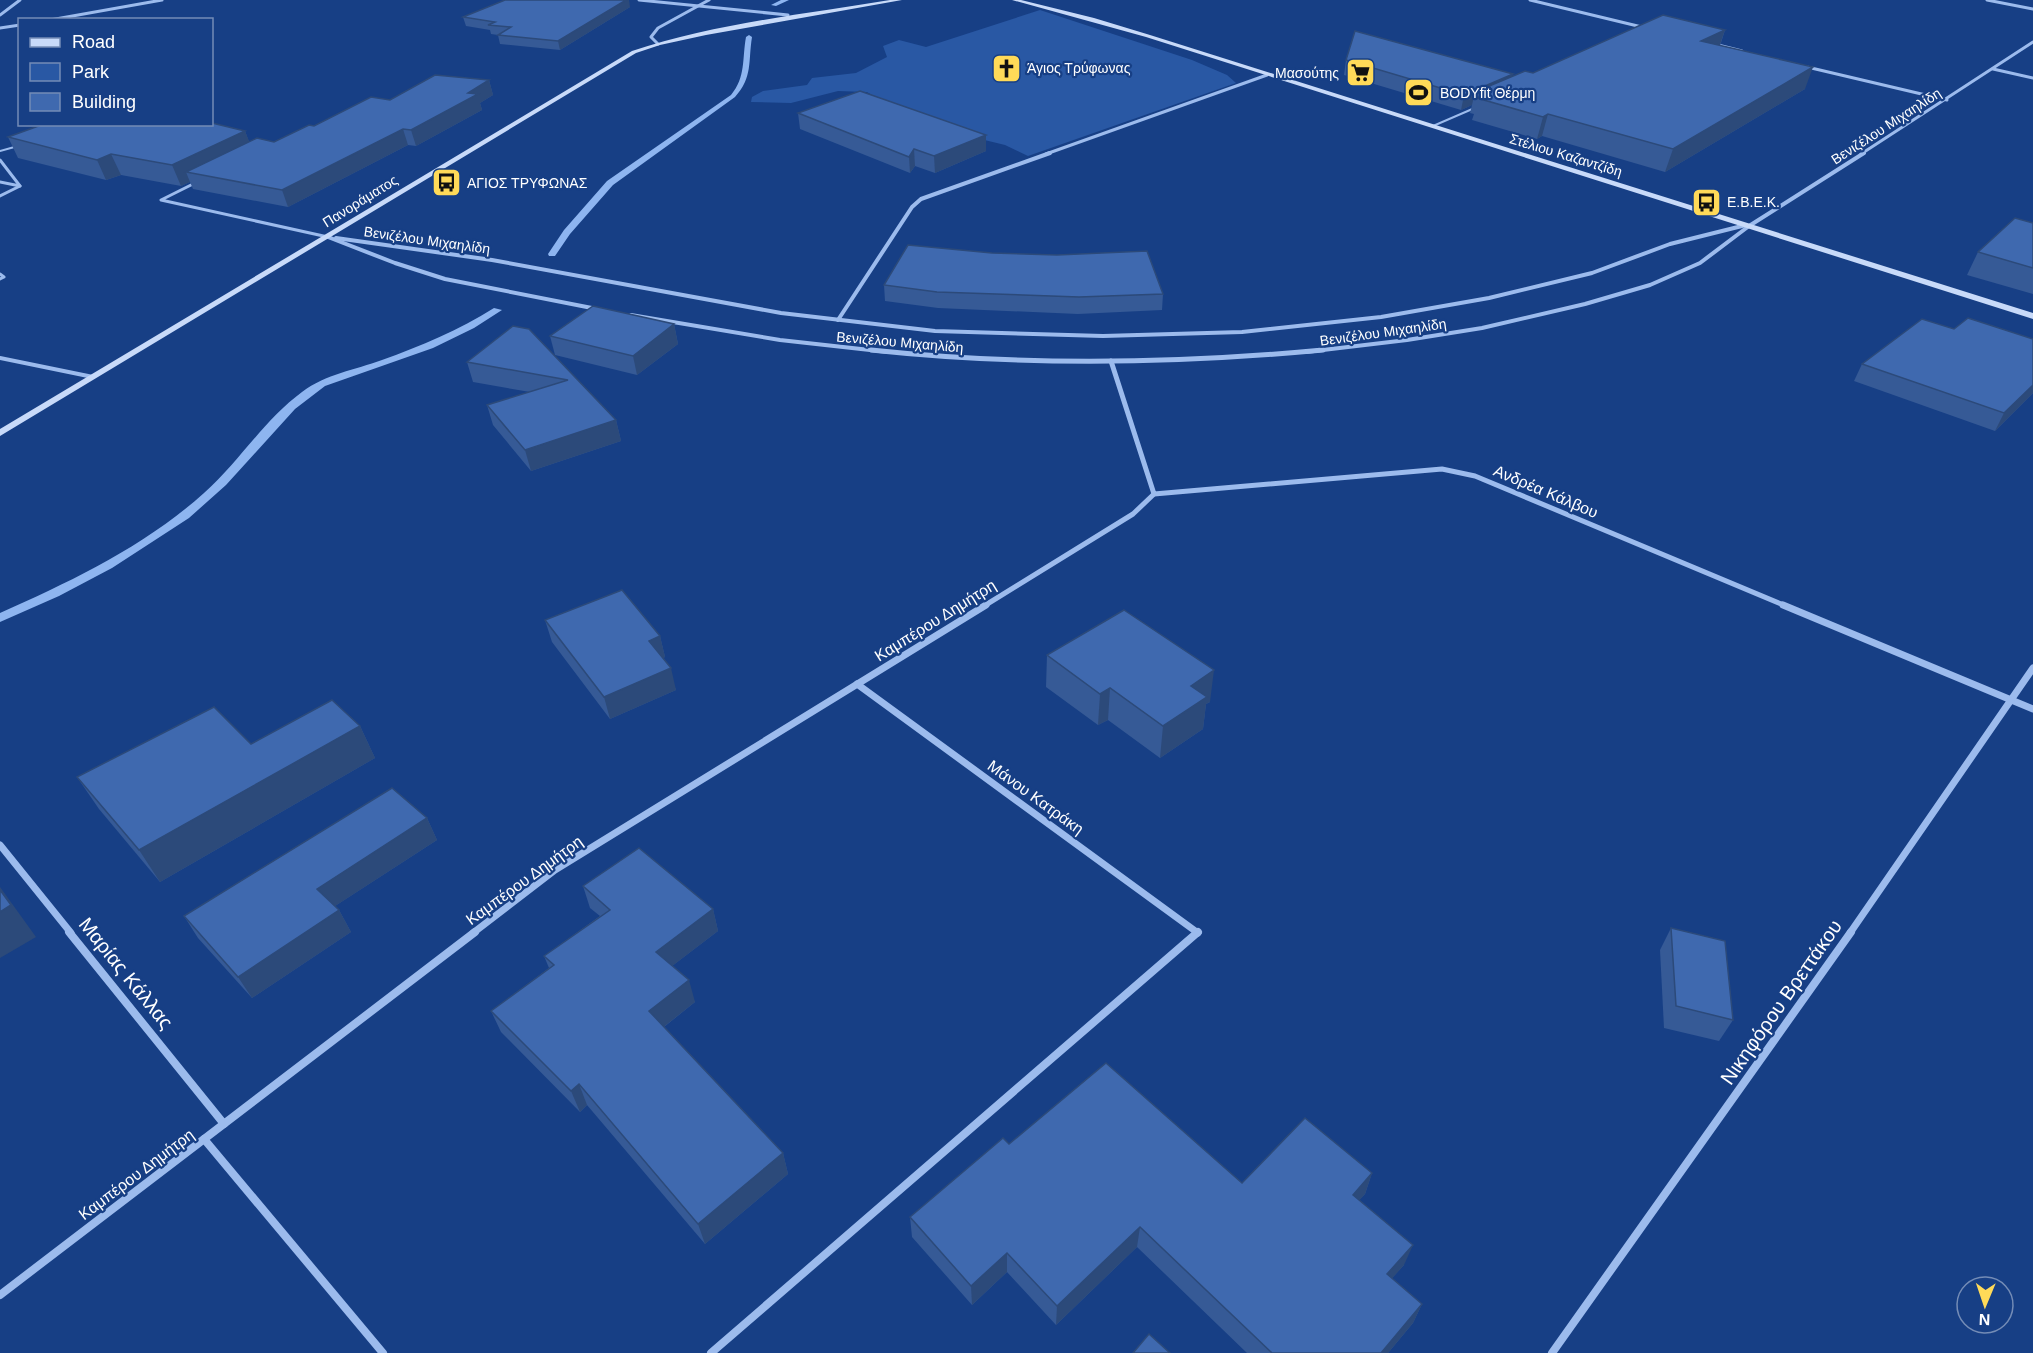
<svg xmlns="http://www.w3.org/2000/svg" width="2033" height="1353" font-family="Arial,sans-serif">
  <rect width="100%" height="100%" fill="#173f85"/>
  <polygon fill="#2958a4" points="1040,10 1192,60 1227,75 1236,83 1028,156 1005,145 968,136 885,103 867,92 838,91 791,103 751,102 752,97 763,91 807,85 812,78 856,73 887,57 883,46 899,40 926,47"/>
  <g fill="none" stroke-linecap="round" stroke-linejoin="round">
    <g fill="#8eb5f0" fill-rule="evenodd">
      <polygon points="781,0 789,0 776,6 771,5"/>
      <path d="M749,35l3,2c-4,25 1,40 -17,60l-122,88 -43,49 -15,22h-6l-1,-2 16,-24 43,-49 124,-86c15,-18 11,-36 15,-58z"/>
      <path d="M494,308l8,2 -28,18 -41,20 -108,38 -30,23 -69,76 -37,33 -77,50 -53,28 -59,26v-9c72,-32 145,-67 204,-120 35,-31 60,-73 98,-101 24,-18 53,-22 80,-32 39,-14 77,-30 112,-52z"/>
    </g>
    <g stroke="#9cbbed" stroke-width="2">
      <polyline points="1433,126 1477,107"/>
      <polyline points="0,151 18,146"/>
    </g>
    <g stroke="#9cbbed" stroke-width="3">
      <polyline points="0,160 20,186 0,196"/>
      <polyline points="0,182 20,186"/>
      <polyline points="197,182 161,200 328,237"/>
      <polyline points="0,274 4,277 0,279"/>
    </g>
    <polyline stroke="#9cbbed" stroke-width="4" points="0,358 93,377"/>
    <g stroke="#9cbbed" stroke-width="3">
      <polyline points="639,0 788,15"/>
      <polyline points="1530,0 1646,28"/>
      <polyline points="1987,0 2033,9"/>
      <polyline points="0,15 20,0"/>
      <polyline points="50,20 162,0"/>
      <polyline points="0,28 20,25"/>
      <polyline points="658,44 651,37 658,28 709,0"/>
      <polyline points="1714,44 1742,51"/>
      <polyline points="1807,67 1947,100"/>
      <polyline points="1993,69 2033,78"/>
      <polyline points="1046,154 1267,75"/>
      <polyline points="1861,154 2033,42"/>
    </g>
    <g stroke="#9cbbed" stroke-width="4">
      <polyline points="328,237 395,263 445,279 597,309"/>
      <polyline points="336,238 492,260 781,313 935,331 1103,336 1242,332 1381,317 1489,298 1592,273 1670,244 1746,225"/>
      <polyline points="631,315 780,340 888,352"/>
      <polyline points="838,320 912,207 921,199 1050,153"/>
      <polyline points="1306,352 1407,340 1482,328 1585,304 1650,285 1700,263 1749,226 1864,153"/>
    </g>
    <g stroke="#9cbbed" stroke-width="5">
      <path d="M871,350c150,16 302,14 452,0"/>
      <polyline points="1111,361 1154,494 1442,469 1475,476 1786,606"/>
      <polyline points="984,606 1133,514 1154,494"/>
    </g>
    <g stroke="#9cbbed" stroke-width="7">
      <polyline points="1783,605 2033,709"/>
      <polyline points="857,684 1198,933"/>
      <polyline points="0,845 71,933"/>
      <polyline points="473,933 555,870 986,605"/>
      <polyline points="1850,933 2033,668"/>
    </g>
    <g stroke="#9cbbed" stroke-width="8">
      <polyline points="69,932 224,1124"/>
      <polyline points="204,1139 383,1353"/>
      <polyline points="0,1295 475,932"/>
      <polyline points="711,1353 1198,932"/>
      <polyline points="1552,1353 1851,932"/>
    </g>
    <g fill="#c8daf9" fill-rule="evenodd">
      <path d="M890,0h12l-196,35 -46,10 -24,8 -636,383v-7l632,-378c81,-27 173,-37 258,-51z"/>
      <polygon points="1012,0 1021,0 1094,18 1150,35 2033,313 2033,319 1146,37"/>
    </g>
  </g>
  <g fill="#365a96">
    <polygon points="630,7 560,50 500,44 498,35 491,34 490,30 466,26 463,17"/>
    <polygon points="1725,30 1720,46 1805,89 1665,172 1542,136 1537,139 1472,120 1474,114 1470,113 1472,105 1461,110 1344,75 1346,60 1513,76 1533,73"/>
    <polygon points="489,80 493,95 480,103 482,110 416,146 408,145 288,207 193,189 190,182 181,186 121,175 106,180 18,158 8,137 245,131 249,142 274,142 314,126 390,100"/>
    <polygon points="798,113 986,135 986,151 935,173 915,166 910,173 800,129"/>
    <polygon points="2033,223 2033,294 1967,275 1978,252"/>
    <polygon points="884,285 1163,294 1162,310 1078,314 938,308 885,301"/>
    <polygon points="674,324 678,344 637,375 555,355 550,336"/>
    <polygon points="513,326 616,420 621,441 531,471 493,425 487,405 530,392 473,382 467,362"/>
    <polygon points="1862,364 2033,393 1995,431 1854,381"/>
    <polygon points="545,620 660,636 665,657 663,658 676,690 610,719 552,642"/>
    <polygon points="1047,655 1210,702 1206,704 1203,729 1160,758 1108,720 1098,725 1046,687"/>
    <polygon points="360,726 375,758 160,882 99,809 77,777 251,744"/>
    <polygon points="427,818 437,840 335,906 339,910 351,932 252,998 198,938 184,916"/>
    <polygon points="583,886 713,909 718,931 672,966 695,1002 664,1027 783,1153 788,1174 705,1244 587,1105 580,1112 501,1032 491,1011 549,968 544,956 600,916 590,908"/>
    <polygon points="1671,928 1733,1020 1719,1041 1664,1028 1660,950"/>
    <polygon points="1009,1144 1242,1183 1372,1173 1365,1194 1359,1200 1404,1265 1392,1278 1422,1304 1413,1323 1388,1353 1247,1353 1137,1247 1056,1325 1007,1272 972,1305 912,1237 910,1217"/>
  </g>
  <g fill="#2c4a7a">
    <polygon points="626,0 629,0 630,7 560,50 558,41"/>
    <polygon points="1725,30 1718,50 1701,41"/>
    <polygon points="1813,67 1805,89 1665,172 1673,149"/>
    <polygon points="1513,74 1509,89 1475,92 1472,105 1461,110 1464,95"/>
    <polygon points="489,80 493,95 480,103 482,110 416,146 411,130"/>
    <polygon points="1548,114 1542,136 1537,139 1543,117"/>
    <polygon points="403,129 408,145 288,207 282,190"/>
    <polygon points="245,131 253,151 186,172 190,182 181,186 172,165"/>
    <polygon points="986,135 986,151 935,173 934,156"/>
    <polygon points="914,149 915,166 910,173 909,157"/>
    <polygon points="111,154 121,175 106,180 97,160"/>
    <polygon points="674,324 678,344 637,375 633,356"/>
    <polygon points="2033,385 2033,393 1995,431 2004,413"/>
    <polygon points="616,420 621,441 531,471 525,450"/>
    <polygon points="660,636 665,657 654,663 649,641"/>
    <polygon points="671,668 676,690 610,719 604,697"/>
    <polygon points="1214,670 1210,702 1206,704 1203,729 1160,758 1163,726 1191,686"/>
    <polygon points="1110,688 1108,720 1098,725 1100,694"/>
    <polygon points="360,726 375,758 160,882 139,850"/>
    <polygon points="427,818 437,840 329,910 317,889"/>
    <polygon points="0,887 36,937 0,958"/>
    <polygon points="713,909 718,931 663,973 656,952"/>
    <polygon points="339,910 351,932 252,998 238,977"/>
    <polygon points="689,980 695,1002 656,1033 649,1011"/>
    <polygon points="579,1084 587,1105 580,1112 571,1091"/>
    <polygon points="783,1153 788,1174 705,1244 698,1224"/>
    <polygon points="1372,1173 1365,1194 1346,1215 1353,1195"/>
    <polygon points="1140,1227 1137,1247 1056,1325 1057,1306"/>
    <polygon points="1413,1245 1404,1265 1379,1293 1387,1274"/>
    <polygon points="1007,1253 1007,1272 972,1305 971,1286"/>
    <polygon points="1422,1304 1413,1323 1388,1353 1381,1353"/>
  </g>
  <g fill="#3f69af" stroke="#2c4a7a" stroke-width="1.5">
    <polygon points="505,0 626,0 558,41 498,35 511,27 488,25 495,22 463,17"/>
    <polygon points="1663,15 1725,30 1701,41 1813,67 1673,149 1548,114 1543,117 1477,98 1485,94 1475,92 1525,71 1533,73"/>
    <polygon points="1355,31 1513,74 1464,95 1346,60"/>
    <polygon points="435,75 489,80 468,93 478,94 411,130 403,129 282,190 186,172 257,138 274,142 309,125 314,126 371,97 390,100"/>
    <polygon points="860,91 986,135 934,156 914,149 909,157 798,113"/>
    <polygon points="212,123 245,131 172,165 111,154 97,160 8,137 44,124 212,124"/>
    <polygon points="2015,218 2033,223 2033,268 1978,252"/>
    <polygon points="908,245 992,253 1057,255 1147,251 1163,294 1079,297 937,292 884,285"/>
    <polygon points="593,306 674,324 633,356 550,336"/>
    <polygon points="1968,318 2033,339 2033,385 2004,413 1862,364 1922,319 1954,329"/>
    <polygon points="513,326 529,329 616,420 525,450 487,405 568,380 467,362"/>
    <polygon points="622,590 660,636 649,641 671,668 604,697 545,620"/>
    <polygon points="1124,610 1214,670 1191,686 1207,697 1163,726 1110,688 1100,694 1047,655"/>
    <polygon points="332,700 360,726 139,850 77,777 214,707 251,744"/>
    <polygon points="392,788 427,818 317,889 339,910 238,977 184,916"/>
    <polygon points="639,848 713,909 656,952 689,980 649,1011 783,1153 698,1224 579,1084 571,1091 491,1011 554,965 544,956 610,910 583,886"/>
    <polygon points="0,890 11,905 0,912"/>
    <polygon points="1671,928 1725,941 1733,1020 1676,1006"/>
    <polygon points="1106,1063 1242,1183 1305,1118 1372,1173 1353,1195 1413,1245 1387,1274 1422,1304 1381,1353 1272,1353 1140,1227 1057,1306 1007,1253 971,1286 910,1217 1003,1138 1009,1144"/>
    <polygon points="1149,1334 1170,1353 1133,1353"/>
  </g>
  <defs>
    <symbol id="church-square" viewBox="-11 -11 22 22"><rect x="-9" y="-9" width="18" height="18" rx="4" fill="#ffda58" stroke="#173f85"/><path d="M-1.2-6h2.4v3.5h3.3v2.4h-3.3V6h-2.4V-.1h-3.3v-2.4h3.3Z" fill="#111"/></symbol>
    <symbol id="supermarket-square" viewBox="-11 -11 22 22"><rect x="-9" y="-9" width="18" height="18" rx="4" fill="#ffda58" stroke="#173f85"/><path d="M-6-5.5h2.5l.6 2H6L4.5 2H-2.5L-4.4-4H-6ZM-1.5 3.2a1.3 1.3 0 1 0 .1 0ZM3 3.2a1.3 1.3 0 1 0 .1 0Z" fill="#111"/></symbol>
    <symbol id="stadium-square" viewBox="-11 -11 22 22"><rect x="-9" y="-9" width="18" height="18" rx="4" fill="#ffda58" stroke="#173f85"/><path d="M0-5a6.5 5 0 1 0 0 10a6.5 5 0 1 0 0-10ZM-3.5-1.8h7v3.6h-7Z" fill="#111"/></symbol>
    <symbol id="bus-square" viewBox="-11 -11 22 22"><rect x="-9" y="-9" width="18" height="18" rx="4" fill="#ffda58" stroke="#173f85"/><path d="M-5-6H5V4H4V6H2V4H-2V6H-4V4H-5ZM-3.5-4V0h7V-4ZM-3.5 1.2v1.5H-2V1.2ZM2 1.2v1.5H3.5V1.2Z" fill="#111"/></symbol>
  </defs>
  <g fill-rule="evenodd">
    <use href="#church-square" x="990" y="52" width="33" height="33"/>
    <use href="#supermarket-square" x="1344" y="56" width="33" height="33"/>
    <use href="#stadium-square" x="1402" y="76" width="33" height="33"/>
    <use href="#bus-square" x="430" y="166" width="33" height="33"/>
    <use href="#bus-square" x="1690" y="186" width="33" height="33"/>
  </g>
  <g text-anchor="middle" stroke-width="4.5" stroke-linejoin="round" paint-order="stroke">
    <g font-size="14" fill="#fff" stroke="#173f85" text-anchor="start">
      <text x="1027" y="73">Άγιος Τρύφωνας</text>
      <text x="1339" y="78" text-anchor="end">Μασούτης</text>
      <text x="1440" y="98">BODYfit Θέρμη</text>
      <text x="467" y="188">ΑΓΙΟΣ ΤΡΥΦΩΝΑΣ</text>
      <text x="1727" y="207">Ε.Β.Ε.Κ.</text>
    </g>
    <g font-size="14" fill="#fff" stroke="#173f85">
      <text transform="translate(1886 126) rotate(-33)" y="5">Βενιζέλου Μιχαηλίδη</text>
      <text transform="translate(1566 155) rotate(17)" y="5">Στέλιου Καζαντζίδη</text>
      <text transform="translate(360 201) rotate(-32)" y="5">Πανοράματος</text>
      <text transform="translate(427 240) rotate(8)" y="5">Βενιζέλου Μιχαηλίδη</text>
      <text transform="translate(1383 332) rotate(-8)" y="5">Βενιζέλου Μιχαηλίδη</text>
      <text transform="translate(900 342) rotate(5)" y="5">Βενιζέλου Μιχαηλίδη</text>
    </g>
    <g font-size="16" fill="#fff" stroke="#173f85">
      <text transform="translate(1546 491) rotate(23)" y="6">Ανδρέα Κάλβου</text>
      <text transform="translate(935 620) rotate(-32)" y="6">Καμπέρου Δημήτρη</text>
      <text transform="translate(1036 797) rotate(36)" y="6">Μάνου Κατράκη</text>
      <text transform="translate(524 880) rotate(-36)" y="6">Καμπέρου Δημήτρη</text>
      <text transform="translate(136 1174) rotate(-37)" y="6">Καμπέρου Δημήτρη</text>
    </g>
    <g font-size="20" fill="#fff" stroke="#173f85">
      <text transform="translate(126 973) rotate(51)" y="7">Μαρίας Κάλλας</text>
      <text transform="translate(1781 1002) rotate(-55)" y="7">Νικηφόρου Βρεττάκου</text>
    </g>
  </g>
  <rect x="18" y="18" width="195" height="108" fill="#173f85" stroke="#748cb6" stroke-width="1.5"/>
  <rect x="30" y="38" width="30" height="9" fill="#c8daf9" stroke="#748cb6" stroke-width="1.5"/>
  <text x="72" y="48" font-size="18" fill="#ffffff">Road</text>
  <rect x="30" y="63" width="30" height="18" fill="#2958a4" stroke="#748cb6" stroke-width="1.5"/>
  <text x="72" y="78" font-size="18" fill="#ffffff">Park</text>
  <rect x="30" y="93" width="30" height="18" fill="#3f69af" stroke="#748cb6" stroke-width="1.5"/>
  <text x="72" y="108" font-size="18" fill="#ffffff">Building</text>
  <g transform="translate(1985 1305) rotate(182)"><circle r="28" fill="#173f85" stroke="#748cb6" stroke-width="1.5"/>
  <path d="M0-4.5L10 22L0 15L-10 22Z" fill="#ffda58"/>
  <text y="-9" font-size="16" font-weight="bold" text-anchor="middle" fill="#ffffff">N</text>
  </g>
</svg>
